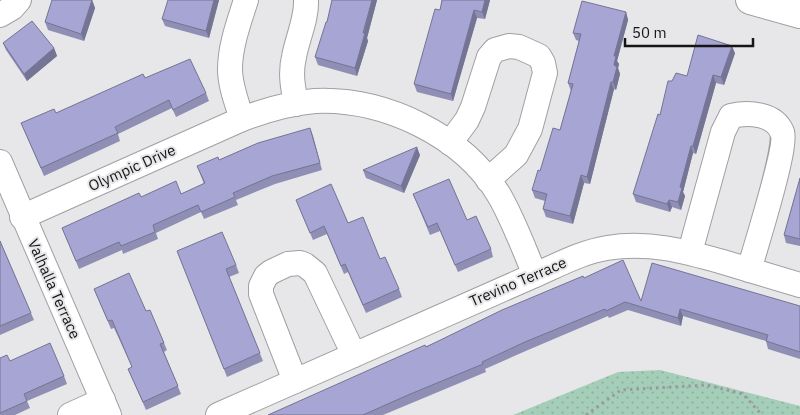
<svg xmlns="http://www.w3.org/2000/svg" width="800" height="415" font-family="'IBM Plex Sans',sans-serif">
  <defs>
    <pattern id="grass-dots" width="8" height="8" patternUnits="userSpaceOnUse" patternTransform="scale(1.25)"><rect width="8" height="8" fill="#a5ceb9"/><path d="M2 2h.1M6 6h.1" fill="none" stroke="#8db09e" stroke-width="1.8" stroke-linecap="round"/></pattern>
  </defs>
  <rect width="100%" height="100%" fill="#e7e7e9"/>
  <polygon fill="url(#grass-dots)" points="660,370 800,406 800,415 513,415 618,372"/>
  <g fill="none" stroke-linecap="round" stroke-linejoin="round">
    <defs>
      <g id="minor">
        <polyline points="0,15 12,8 19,0"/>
        <path d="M296,104c-3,-16 -6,-31 -2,-47 3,-18 13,-38 12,-57"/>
        <path d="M242,119c-5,-16 -12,-33 -12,-50 0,-23 9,-47 16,-69"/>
        <polyline points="450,143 467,120 473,107 489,57 495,50 509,46 519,47 539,56 543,63 545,73 530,129 516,155 488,180"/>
        <polyline points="0,162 109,415"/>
        <path d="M22,217l220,-98c24,-9 48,-16 73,-18 69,-3 148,34 184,94 14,24 25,54 36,80"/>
        <path d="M690,252l33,-120 8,-16c17,-4 43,-3 51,16 6,13 -27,117 -33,138"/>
        <polyline points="295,381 261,294 261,286 266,276 271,272 288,264 300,263 305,265 315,273 354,355"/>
        <polyline points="70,415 103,400"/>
        <path d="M218,415l317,-140c23,-10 47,-23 72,-27 41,-7 77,3 116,14 26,8 51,15 77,23"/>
      </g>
      <polyline id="major" points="750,0 800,14"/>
    </defs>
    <use href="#minor" stroke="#a0a0a2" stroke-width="26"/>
    <use href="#major" stroke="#a0a0a2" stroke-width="30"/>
    <polyline stroke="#99999b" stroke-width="3" stroke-dasharray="2.5 4" stroke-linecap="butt" points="586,415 621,390 707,385 743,394 762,415"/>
    <use href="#minor" stroke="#fff" stroke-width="24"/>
    <use href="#major" stroke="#fff" stroke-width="28"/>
  </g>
  <g fill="#8f8eb5">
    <polygon points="92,0 95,8 84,41 48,30 45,22"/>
    <polygon points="219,0 209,38 165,26 162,19"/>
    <polygon points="332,0 377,0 367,38 368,41 357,76 318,65 315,57 327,22"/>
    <polygon points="442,0 490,0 485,19 477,18 453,101 417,92 414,84 440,10"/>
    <polygon points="626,12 628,20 617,61 619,64 618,68 620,74 616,90 614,89 590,184 584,183 573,224 546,217 543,209 545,201 535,198 532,190 540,171 560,130 571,91 568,83 579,41 576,40 573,33"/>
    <polygon points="3,43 54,48 57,56 27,81 6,50"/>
    <polygon points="735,53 724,85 716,83 696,154 693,153 683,192 685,196 681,210 672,207 670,212 636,202 633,194 672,81 687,76"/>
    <polygon points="145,78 206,93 209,101 176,117 172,108 118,134 120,141 44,176 21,123 56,113"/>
    <polygon points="310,128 322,170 275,184 236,200 238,205 204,219 201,212 156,233 158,239 123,254 122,250 79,269 62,228 141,197 181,194 204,184 197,166 219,160"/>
    <polygon points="420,155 404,193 366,178 363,170"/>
    <polygon points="800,178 800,246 786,243 784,235"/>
    <polygon points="413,194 467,220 491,249 493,257 458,272 440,231 430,235"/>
    <polygon points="296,200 348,223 380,259 399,289 402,297 366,313 348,272 344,274 327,234 313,240"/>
    <polygon points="0,241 34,320 0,335"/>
    <polygon points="177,251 236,265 239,273 229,277 263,361 227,377"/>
    <polygon points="584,278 641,301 800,306 800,359 768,349 766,341 683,316 681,326 628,310 609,318 608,316 528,350 485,369 486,372 383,415 268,415"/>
    <polygon points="94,289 146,311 164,343 167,350 164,352 181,394 146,410 128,369 132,367 114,328 111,329"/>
    <polygon points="0,358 64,376 67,384 27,401 30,408 15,415 0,415"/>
  </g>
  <g fill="#747494">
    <polygon points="92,0 95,8 84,41 81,34"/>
    <polygon points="214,0 219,0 209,38 206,31"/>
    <polygon points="372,0 377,0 367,38 368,41 357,76 355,68"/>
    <polygon points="485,0 490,0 485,19 482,12"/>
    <polygon points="474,10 477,18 453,101 451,94"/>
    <polygon points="626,12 628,20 617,61 619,64 618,68 620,74 616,90 613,82 614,56"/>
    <polygon points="732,46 735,53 724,85 721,77"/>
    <polygon points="54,48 57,56 27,81 24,74"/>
    <polygon points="713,75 716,83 696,154 693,146"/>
    <polygon points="611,82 614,89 590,184 587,177"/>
    <polygon points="310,128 313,136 322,170"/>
    <polygon points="691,146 693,153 683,192 685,196 681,210 678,202 680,187"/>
    <polygon points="417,147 420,155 404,193 401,186"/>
    <polygon points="581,175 584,183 573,224 570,216"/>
    <polygon points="669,200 672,207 670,212 667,204"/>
    <polygon points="680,309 683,316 681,326 678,318"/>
  </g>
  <g fill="#a6a5d3" stroke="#747494">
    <polygon points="52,0 92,0 81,34 45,22"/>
    <polygon points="168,0 214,0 206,31 162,19"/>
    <polygon points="332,0 372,0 363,33 365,33 355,68 315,57 326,22 327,22"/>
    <polygon points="442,0 485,0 482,12 474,10 451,94 414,84 435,9 440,10"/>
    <polygon points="582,1 626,12 614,56 616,56 614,65 617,67 613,82 611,82 587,177 581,175 570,216 543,209 547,194 532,190 538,170 540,171 553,128 560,130 573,84 568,83 581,34 573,33"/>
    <polygon points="32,21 54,48 24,74 3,43"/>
    <polygon points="698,35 732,46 721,77 713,75 693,146 691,146 680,187 682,188 678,202 669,200 667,204 633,194 658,114 660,115 668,81 672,81 676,73 687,76"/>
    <polygon points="190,59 206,93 173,110 169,100 115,127 118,133 41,168 21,123 54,109 56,113 143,74 145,78"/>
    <polygon points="310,128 320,163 272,176 233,193 235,197 201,212 198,205 153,225 155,232 121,246 119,242 76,261 62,228 139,193 141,197 176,181 181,194 205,183 197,166 218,157 219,160 258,143"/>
    <polygon points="417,147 401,186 363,170"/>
    <polygon points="800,178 800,239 784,235"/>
    <polygon points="449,179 467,220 476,216 491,249 455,265 437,223 428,227 413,194"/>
    <polygon points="331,184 348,223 363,217 380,259 385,257 399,289 363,305 345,264 341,266 324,226 310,233 296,200"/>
    <polygon points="222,232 236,265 226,269 260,353 224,369 177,251"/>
    <polygon points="0,241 31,313 0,326"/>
    <polygon points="623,260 641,301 652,263 800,306 800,352 766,341 768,335 680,309 678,318 625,302 606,311 605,309 525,342 482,362 483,364 408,395 363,415 268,415 425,345 426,347 502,310 583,276 584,278"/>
    <polygon points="129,273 146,311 150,310 164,343 160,344 178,386 143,402 128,369 132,367 112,320 108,321 94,289"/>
    <polygon points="50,343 64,376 24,394 27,401 0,413 0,358 7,355 10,361"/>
  </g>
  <g text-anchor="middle" stroke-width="4" stroke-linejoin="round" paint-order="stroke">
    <g font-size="15" fill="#151516" stroke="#e7e7e9">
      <text transform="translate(132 168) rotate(-24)" y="5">Olympic Drive</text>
      <text transform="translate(518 282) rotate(-23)" y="5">Trevino Terrace</text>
      <text transform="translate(54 289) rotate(66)" y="5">Valhalla Terrace</text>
    </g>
  </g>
  <path d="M625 38v8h128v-8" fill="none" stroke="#151516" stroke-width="2.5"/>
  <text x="632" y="38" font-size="15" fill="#151516" stroke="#e7e7e9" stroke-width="4" paint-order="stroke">50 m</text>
</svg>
